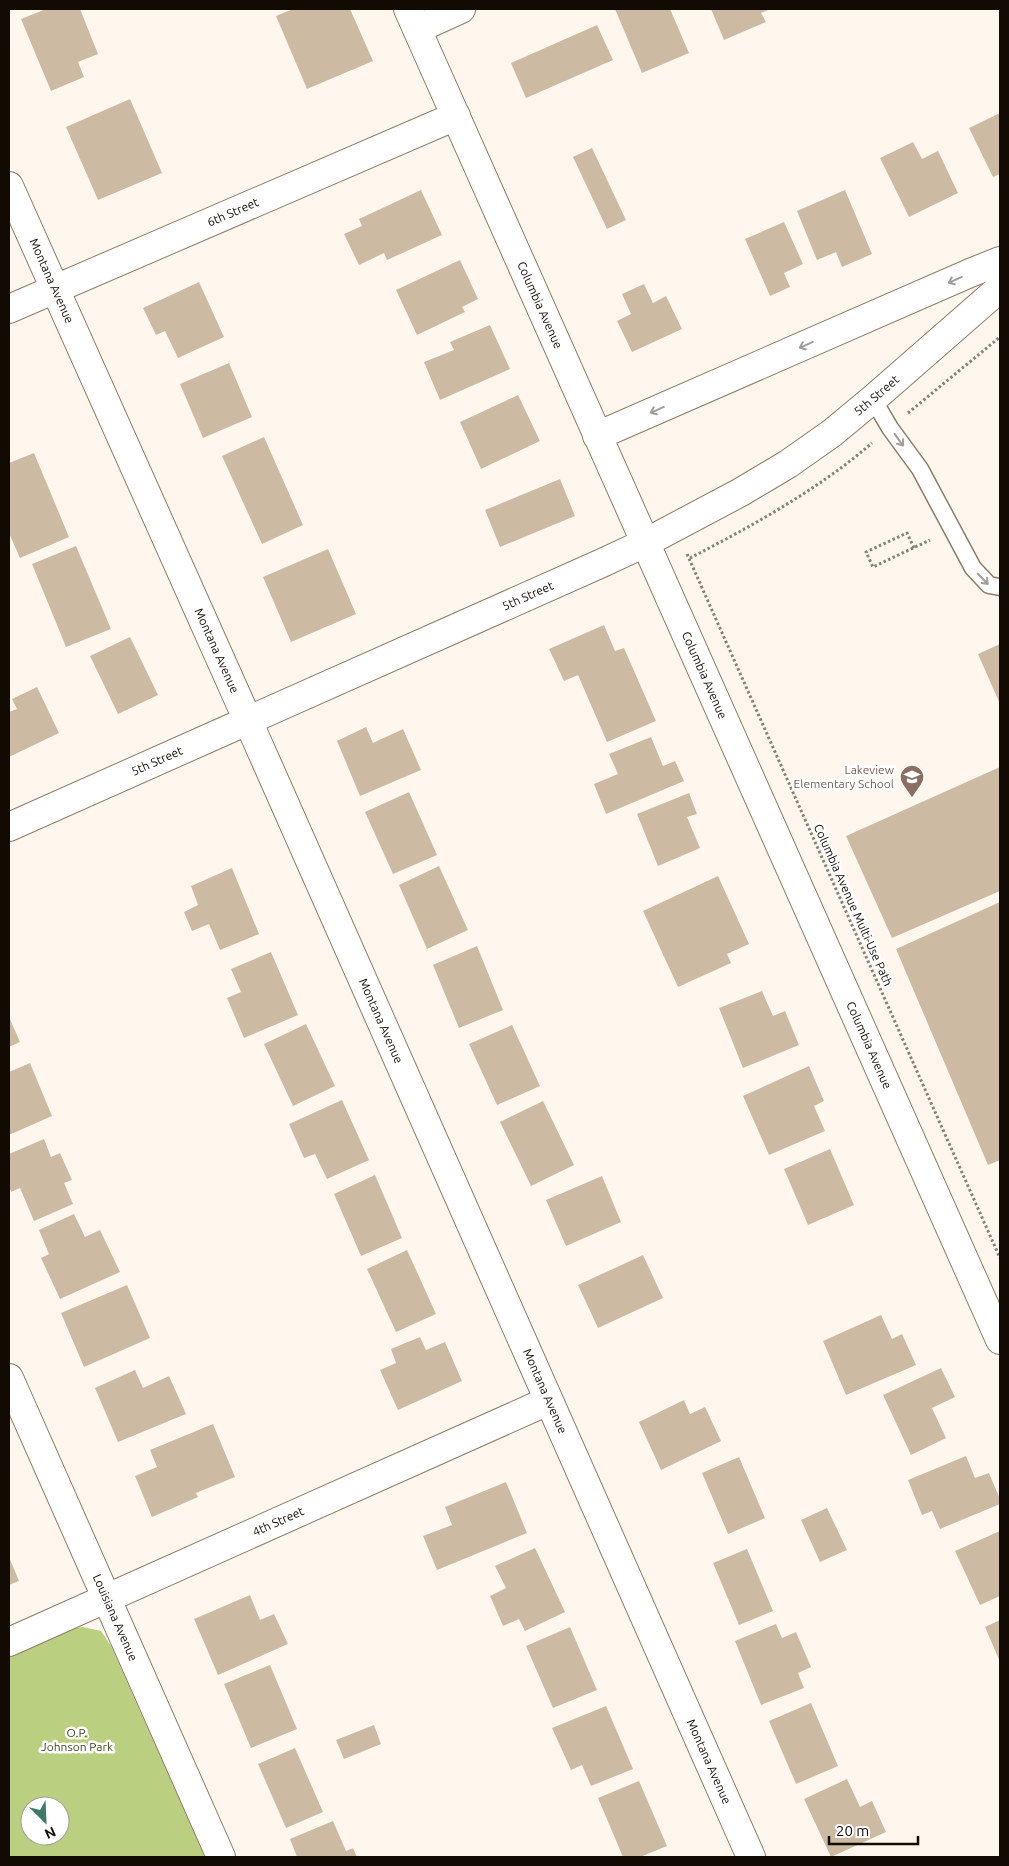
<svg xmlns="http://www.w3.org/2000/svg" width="1009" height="1866" font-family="Ubuntu,sans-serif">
  <rect width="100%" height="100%" fill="#fff7ed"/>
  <path fill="#bacf80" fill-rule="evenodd" d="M83,1627l18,4 10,15 94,211h-196v-201l57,-27zM30,1806h30v30h-30z"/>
  <g fill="#cdbaa3">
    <polygon points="46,9 80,9 98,54 78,62 84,77 51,91 21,19"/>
    <polygon points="293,9 350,9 373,61 307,89 276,16"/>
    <polygon points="615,9 670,9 689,53 642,73"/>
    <polygon points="711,9 771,9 761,13 766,22 724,40"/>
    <polygon points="597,25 613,60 526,98 511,63"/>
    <polygon points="130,99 162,173 98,200 66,127"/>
    <polygon points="1000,113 1000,174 993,177 969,128"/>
    <polygon points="913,142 922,159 938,151 958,193 909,217 880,158"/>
    <polygon points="592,148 626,220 607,229 573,157"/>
    <polygon points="421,190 442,235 387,260 384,253 359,265 344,234 362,226 359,219"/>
    <polygon points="845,190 872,254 842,267 836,252 817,260 797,211"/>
    <polygon points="784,222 803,264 784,273 790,287 770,296 745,239"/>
    <polygon points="460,260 478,299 462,307 465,312 417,335 396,290"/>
    <polygon points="199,282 224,337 178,358 165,331 156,335 143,308"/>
    <polygon points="644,284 653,303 666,296 682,329 632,352 617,321 631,314 622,294"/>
    <polygon points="490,325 510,369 440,400 424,362 454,350 450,342"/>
    <polygon points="229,363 252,417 203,438 180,384"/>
    <polygon points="518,395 540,441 481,469 460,422"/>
    <polygon points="264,437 303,525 262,544 222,456"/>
    <polygon points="34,453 69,537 20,558 9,533 9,463"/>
    <polygon points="560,479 575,516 500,547 485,510"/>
    <polygon points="76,546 111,629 66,647 32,564"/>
    <polygon points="328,549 356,614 291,642 263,577"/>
    <polygon points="604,625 615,651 624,648 656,721 607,742 578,675 564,681 549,649"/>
    <polygon points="130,637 158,695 118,714 90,656"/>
    <polygon points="1000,644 1000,704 978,654"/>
    <polygon points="37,687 59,733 9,757 9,712 17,709 12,699"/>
    <polygon points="366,727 373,743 403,729 421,770 360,796 337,741"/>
    <polygon points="651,737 663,766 675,761 684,781 606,814 594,784 618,774 609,754"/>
    <polygon points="1000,767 1000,891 892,938 846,836"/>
    <polygon points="409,792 437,855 393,874 365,812"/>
    <polygon points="689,793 697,814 687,817 700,848 658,866 637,814"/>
    <polygon points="439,866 468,930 427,949 399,885"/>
    <polygon points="232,868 259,934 220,950 209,924 192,931 184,912 198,905 191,886"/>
    <polygon points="718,876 749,944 727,954 731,963 678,987 643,911"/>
    <polygon points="1000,902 1000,1160 988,1165 896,949"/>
    <polygon points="477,946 503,1010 459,1028 433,965"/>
    <polygon points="271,952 298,1015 244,1038 227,998 241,992 231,969"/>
    <polygon points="762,991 773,1016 785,1011 799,1045 743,1068 719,1008"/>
    <polygon points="9,1017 20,1042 9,1047"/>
    <polygon points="306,1024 335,1086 293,1106 264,1044"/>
    <polygon points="512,1025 540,1086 497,1105 469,1044"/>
    <polygon points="30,1063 52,1116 9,1135 9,1072"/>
    <polygon points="809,1066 824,1101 814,1106 825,1131 769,1155 743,1096"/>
    <polygon points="342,1100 369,1160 327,1179 315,1154 304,1158 289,1124"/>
    <polygon points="543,1101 574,1165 531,1186 500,1122"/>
    <polygon points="44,1139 51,1157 60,1153 72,1180 64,1183 73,1204 34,1221 20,1188 11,1192 9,1186 9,1154"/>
    <polygon points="830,1149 854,1205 808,1225 784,1169"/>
    <polygon points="375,1175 402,1238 361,1256 334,1194"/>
    <polygon points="602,1176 621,1222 566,1246 546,1200"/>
    <polygon points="74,1214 85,1237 100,1230 120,1272 60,1299 41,1258 49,1254 39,1230"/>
    <polygon points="407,1250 436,1314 396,1332 367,1269"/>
    <polygon points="643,1255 663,1298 598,1328 578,1285"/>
    <polygon points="127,1285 150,1338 84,1367 61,1313"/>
    <polygon points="881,1315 892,1339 902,1334 916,1365 846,1395 823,1341"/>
    <polygon points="420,1337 426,1350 445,1342 462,1381 398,1410 380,1370 396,1363 391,1349"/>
    <polygon points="941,1368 955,1397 932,1408 946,1438 911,1455 883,1395"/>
    <polygon points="135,1370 143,1388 169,1376 186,1414 118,1442 95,1388"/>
    <polygon points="684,1400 690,1414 705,1407 721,1441 661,1470 639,1422"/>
    <polygon points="213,1424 235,1477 196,1493 198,1497 152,1517 135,1476 157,1467 150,1450"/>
    <polygon points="966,1456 975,1478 989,1473 1000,1499 1000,1504 940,1529 932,1511 922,1515 908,1480"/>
    <polygon points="739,1457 765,1518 728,1534 702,1473"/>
    <polygon points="506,1482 527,1533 437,1570 423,1536 452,1525 445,1507"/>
    <polygon points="827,1508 847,1550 820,1562 801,1520"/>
    <polygon points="1000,1531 1000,1596 980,1605 955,1551"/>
    <polygon points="535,1548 565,1612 525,1631 519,1619 503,1626 490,1596 506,1588 495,1566"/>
    <polygon points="747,1549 773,1611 739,1625 713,1563"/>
    <polygon points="9,1557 19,1581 9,1585"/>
    <polygon points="250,1595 260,1620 274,1614 288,1644 218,1675 194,1619"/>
    <polygon points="1000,1620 1000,1662 985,1627"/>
    <polygon points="776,1624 782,1638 796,1632 811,1667 798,1673 804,1688 761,1705 735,1641"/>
    <polygon points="570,1627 597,1690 553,1708 526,1646"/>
    <polygon points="270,1665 297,1729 251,1748 224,1684"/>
    <polygon points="811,1703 838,1766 796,1784 769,1721"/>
    <polygon points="606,1706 633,1769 591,1786 582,1765 571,1770 552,1728"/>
    <polygon points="374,1725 381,1744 344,1759 336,1740"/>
    <polygon points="295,1748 323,1812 286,1828 258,1764"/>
    <polygon points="847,1779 860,1807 872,1801 886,1832 831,1857 804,1799"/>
    <polygon points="639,1781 667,1846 640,1857 623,1857 598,1798"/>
    <polygon points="333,1821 346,1851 353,1848 357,1857 297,1857 290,1839"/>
  </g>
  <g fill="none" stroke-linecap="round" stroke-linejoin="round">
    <defs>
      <polyline id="service" points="873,399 890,428 920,469 973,568 989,585 1000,587"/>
      <g id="minor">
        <polyline points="417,29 461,9"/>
        <path id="s1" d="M9,186l248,555 494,1116"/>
        <path id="s2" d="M9,309l447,-193"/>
        <polyline points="597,436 970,273 1000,261"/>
        <path id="s3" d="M9,827l593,-264 43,-20 96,-51 47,-28 44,-31 41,-34 127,-111"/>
        <path id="s4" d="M9,1378l212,479"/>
        <path id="s5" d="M9,1642l539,-241"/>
      </g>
      <g id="tertiary">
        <path id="s6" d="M408,9l592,1331"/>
      </g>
    </defs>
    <use href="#service" stroke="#8d7b65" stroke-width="19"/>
    <use href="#minor" stroke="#8d7b65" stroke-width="30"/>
    <use href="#tertiary" stroke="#8d7b65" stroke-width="30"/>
    <g stroke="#888179" stroke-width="3" stroke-dasharray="2.5 2.5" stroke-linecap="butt">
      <polyline points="908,413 1000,337"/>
      <polyline points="914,548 907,533 866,552 873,567 930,540"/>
      <polyline points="687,554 1000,1258"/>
      <path d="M690,558c62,-32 129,-69 182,-115"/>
    </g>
    <use href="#service" stroke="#fff" stroke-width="16"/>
    <use href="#minor" stroke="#fff" stroke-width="28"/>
    <use href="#tertiary" stroke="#fff" stroke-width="28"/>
  </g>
  <defs><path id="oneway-shaft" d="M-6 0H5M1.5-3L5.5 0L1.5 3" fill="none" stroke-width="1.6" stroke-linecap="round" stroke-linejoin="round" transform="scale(1.25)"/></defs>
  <g stroke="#a09d9b">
    <use href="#oneway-shaft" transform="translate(955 280) rotate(156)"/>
    <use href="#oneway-shaft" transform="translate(806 345) rotate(156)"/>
    <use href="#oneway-shaft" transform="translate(657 410) rotate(156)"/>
    <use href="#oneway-shaft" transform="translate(899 440) rotate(54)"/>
    <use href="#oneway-shaft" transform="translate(983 579) rotate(46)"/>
  </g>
  <defs>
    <symbol id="school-pin" viewBox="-11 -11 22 30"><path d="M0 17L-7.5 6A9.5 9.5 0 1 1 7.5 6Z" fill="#8d6e63" stroke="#fff"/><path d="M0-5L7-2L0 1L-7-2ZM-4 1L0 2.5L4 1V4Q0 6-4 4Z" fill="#fff"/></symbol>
  </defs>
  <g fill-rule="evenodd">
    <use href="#school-pin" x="898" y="763" width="28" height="38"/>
  </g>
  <g text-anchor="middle" stroke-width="5" stroke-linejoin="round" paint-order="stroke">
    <g font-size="12" fill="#110b04" stroke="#fff">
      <text dy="4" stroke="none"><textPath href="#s2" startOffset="244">6th Street</textPath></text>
      <text dy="4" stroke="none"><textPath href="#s1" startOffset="104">Montana Avenue</textPath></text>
      <text dy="4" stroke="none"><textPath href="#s6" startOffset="324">Columbia Avenue</textPath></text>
      <text dy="4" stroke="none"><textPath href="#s3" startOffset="972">5th Street</textPath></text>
      <text dy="4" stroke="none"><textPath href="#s3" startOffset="568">5th Street</textPath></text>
      <text dy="4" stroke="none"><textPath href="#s1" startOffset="509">Montana Avenue</textPath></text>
      <text dy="4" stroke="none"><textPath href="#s6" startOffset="729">Columbia Avenue</textPath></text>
      <text dy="4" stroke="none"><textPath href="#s3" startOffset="162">5th Street</textPath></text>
      <text transform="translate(853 905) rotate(66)" y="4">Columbia Avenue Multi-Use Path</text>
      <text dy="4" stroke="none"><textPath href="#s1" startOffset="914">Montana Avenue</textPath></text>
      <text dy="4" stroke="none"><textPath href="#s6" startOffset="1134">Columbia Avenue</textPath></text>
      <text dy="4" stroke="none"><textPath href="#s1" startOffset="1319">Montana Avenue</textPath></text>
      <text dy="4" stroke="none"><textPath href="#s5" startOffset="295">4th Street</textPath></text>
      <text dy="4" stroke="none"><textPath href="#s4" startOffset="262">Louisiana Avenue</textPath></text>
      <text dy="4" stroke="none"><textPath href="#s1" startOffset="1724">Montana Avenue</textPath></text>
    </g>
    <g font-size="12" fill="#785e54" stroke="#fff" text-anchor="end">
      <text x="894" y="774">Lakeview<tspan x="894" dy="14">Elementary School</tspan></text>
    </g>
    <g font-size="12" fill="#3d471f" stroke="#fff">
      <text x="77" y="1737">O.P.<tspan x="77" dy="14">Johnson Park</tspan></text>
    </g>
  </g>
  <rect width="1009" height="1866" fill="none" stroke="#110b04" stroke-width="20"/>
  <g transform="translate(45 1821) rotate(156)"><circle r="24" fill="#ffffff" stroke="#a09d9b"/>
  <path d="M0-4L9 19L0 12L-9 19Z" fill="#3c7a67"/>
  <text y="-8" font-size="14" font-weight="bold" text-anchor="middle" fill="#110b04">N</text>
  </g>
  <path d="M829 1836v8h89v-8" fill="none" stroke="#110b04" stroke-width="2.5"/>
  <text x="836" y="1836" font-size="15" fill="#110b04" stroke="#ffffff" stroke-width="4" paint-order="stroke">20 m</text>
</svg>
